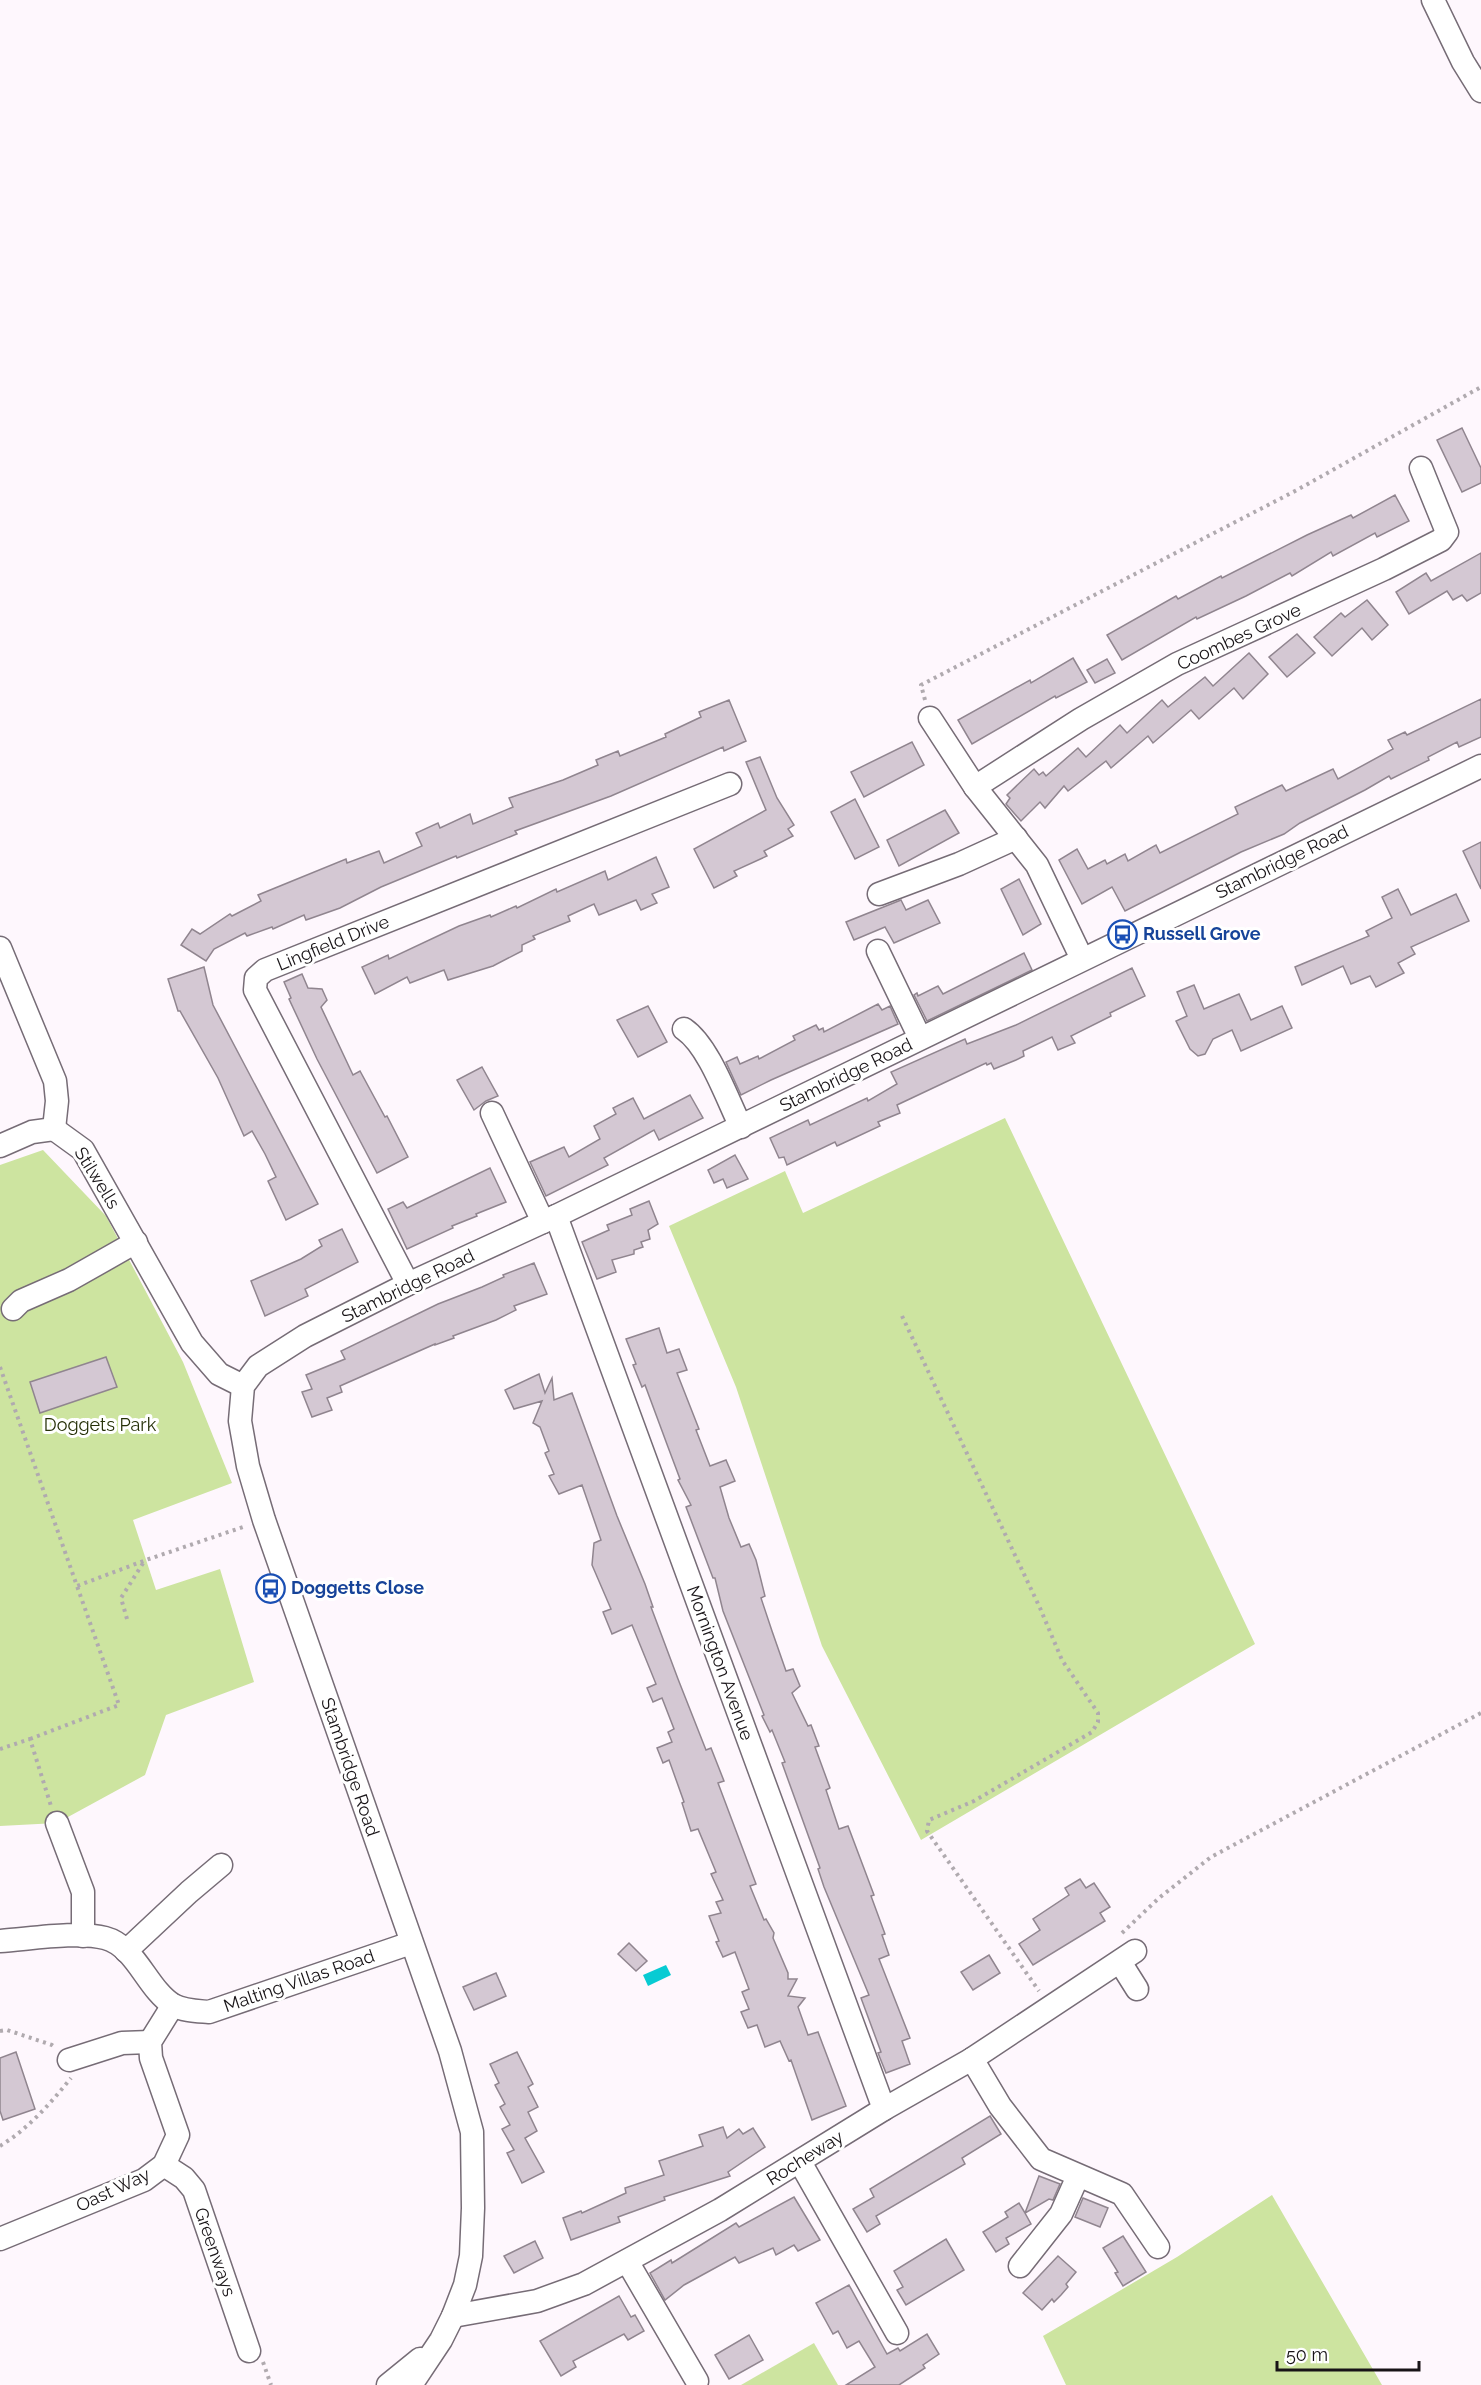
<svg xmlns="http://www.w3.org/2000/svg" width="1481" height="2385" font-family="Raleway,sans-serif">
  <rect width="100%" height="100%" fill="#fef7fd"/>
  <g fill="#cde4a0">
    <polygon points="1005,1118 1255,1644 921,1840 822,1646 736,1387 669,1226 785,1171 803,1213"/>
    <polygon points="43,1150 106,1216 183,1362 232,1483 133,1520 156,1590 220,1569 254,1682 166,1715 145,1775 57,1823 0,1826 0,1165"/>
    <polygon points="1272,2195 1382,2385 1066,2385 1043,2336 1177,2257"/>
    <polygon points="814,2343 838,2385 741,2385"/>
  </g>
  <polygon fill="#08cbd3" points="666,1965 671,1975 648,1986 643,1975"/>
  <g fill="#d4c8d3" stroke="#90858f" stroke-width="1.5">
    <polygon points="1462,428 1481,468 1481,483 1462,492 1437,440"/>
    <polygon points="1395,495 1409,521 1377,537 1375,533 1333,556 1331,552 1292,576 1290,573 1246,596 1197,619 1196,617 1122,660 1107,635 1176,596 1178,599 1221,576 1222,578 1307,535 1351,515 1353,518"/>
    <polygon points="1481,553 1481,593 1467,601 1462,595 1453,600 1447,591 1409,614 1396,592 1426,573 1431,581"/>
    <polygon points="1367,600 1388,625 1372,640 1362,628 1332,656 1314,637 1341,613 1345,617"/>
    <polygon points="1297,634 1315,653 1287,677 1269,657"/>
    <polygon points="1249,653 1268,674 1243,699 1234,688 1199,719 1191,710 1153,743 1148,736 1111,768 1106,761 1068,791 1064,786 1045,808 1040,802 1021,821 1006,804 1010,798 1007,795 1034,769 1039,775 1043,772 1046,776 1078,748 1086,757 1120,725 1127,733 1162,700 1168,707 1205,677 1213,686"/>
    <polygon points="1073,658 1087,682 1056,698 1055,696 972,744 958,720 1030,680 1031,683"/>
    <polygon points="1107,659 1115,673 1095,683 1087,670"/>
    <polygon points="1481,699 1481,737 1459,747 1457,742 1428,757 1429,760 1391,779 1389,776 1365,790 1300,823 1284,834 1241,852 1125,911 1112,887 1082,904 1059,860 1077,849 1088,869 1105,860 1107,864 1125,854 1128,861 1156,845 1160,853 1238,814 1235,807 1282,785 1286,791 1333,769 1338,779 1393,749 1388,740 1405,732 1407,735"/>
    <polygon points="729,700 746,741 724,751 723,747 611,796 515,831 517,834 457,858 456,856 381,887 340,908 306,920 304,915 273,929 272,927 247,936 245,933 214,949 206,961 181,945 192,929 200,934 230,914 232,916 261,901 258,895 346,859 347,863 379,851 384,863 422,846 416,833 438,823 440,828 470,814 473,824 513,807 509,798 563,780 598,765 596,760 618,751 620,756 666,737 665,734 701,717 699,712"/>
    <polygon points="912,742 924,765 864,797 851,772"/>
    <polygon points="760,757 777,798 794,825 788,829 793,836 764,851 767,856 734,871 737,876 714,888 694,849 766,810 746,762"/>
    <polygon points="855,799 879,847 855,859 831,812"/>
    <polygon points="945,810 959,833 899,866 887,840"/>
    <polygon points="1481,842 1481,889 1463,851"/>
    <polygon points="656,857 669,887 652,894 657,903 641,910 636,900 599,915 594,904 568,916 570,921 533,936 535,939 522,945 522,951 493,966 448,980 444,970 410,983 407,977 375,994 362,967 388,955 389,959 459,926 490,915 491,917 516,906 517,908 556,889 557,892 605,871 608,880"/>
    <polygon points="1019,879 1041,924 1023,935 1001,889"/>
    <polygon points="1398,889 1411,915 1456,894 1469,921 1411,947 1415,954 1398,963 1404,973 1376,987 1370,976 1351,984 1343,966 1302,985 1295,967 1369,936 1366,931 1392,918 1382,897"/>
    <polygon points="901,900 906,910 928,900 940,923 894,943 885,927 854,940 846,922"/>
    <polygon points="1024,953 1032,970 927,1021 914,995 917,993 918,996 938,986 943,994"/>
    <polygon points="204,967 213,1005 318,1204 286,1220 268,1181 276,1177 265,1154 252,1131 244,1136 218,1078 180,1011 178,1011 168,979"/>
    <polygon points="1132,968 1145,996 1110,1013 1111,1016 1071,1036 1075,1043 1058,1050 1052,1037 1023,1051 1024,1056 1016,1060 994,1069 991,1063 987,1065 986,1063 897,1105 900,1113 878,1122 880,1126 852,1139 837,1146 835,1142 787,1165 784,1157 779,1158 770,1138 808,1120 810,1125 867,1098 868,1101 897,1084 891,1072 965,1039 967,1044 1016,1025"/>
    <polygon points="302,974 308,988 322,989 327,1000 321,1007 353,1075 360,1071 385,1117 387,1116 408,1157 377,1173 317,1059 289,999 291,998 284,982"/>
    <polygon points="1194,985 1204,1009 1239,994 1251,1020 1282,1006 1292,1028 1241,1051 1232,1030 1213,1039 1205,1054 1198,1056 1190,1049 1176,1021 1187,1016 1177,992"/>
    <polygon points="878,1004 882,1010 890,1006 898,1024 771,1080 741,1095 726,1062 737,1057 740,1064 758,1056 759,1059 795,1040 793,1036 816,1025 819,1030 823,1028 824,1032"/>
    <polygon points="648,1006 667,1042 638,1057 617,1020"/>
    <polygon points="482,1067 498,1096 486,1101 474,1110 457,1080"/>
    <polygon points="690,1095 703,1118 659,1140 654,1130 604,1158 608,1165 546,1196 530,1162 564,1147 569,1157 600,1139 594,1126 616,1114 613,1108 633,1098 644,1119"/>
    <polygon points="735,1155 748,1179 727,1188 723,1179 714,1183 708,1170"/>
    <polygon points="490,1168 506,1202 476,1214 477,1216 452,1226 453,1228 407,1249 388,1209 403,1202 407,1208"/>
    <polygon points="649,1201 658,1224 648,1230 650,1239 641,1242 643,1247 634,1250 634,1254 612,1260 616,1272 597,1279 582,1242 609,1230 607,1225 632,1215 630,1209"/>
    <polygon points="342,1229 358,1262 305,1289 308,1296 265,1316 251,1281 301,1259 322,1246 319,1240"/>
    <polygon points="534,1263 547,1294 514,1306 516,1310 496,1320 453,1336 454,1338 435,1345 435,1344 340,1386 342,1392 327,1398 332,1410 312,1417 302,1392 312,1389 306,1375 345,1359 341,1351 438,1304 482,1287 504,1277 503,1275"/>
    <polygon points="659,1328 667,1353 679,1349 687,1370 677,1373 699,1429 696,1430 710,1466 726,1460 735,1481 720,1487 729,1518 741,1547 749,1544 756,1560 765,1596 761,1598 772,1631 786,1671 793,1669 800,1686 792,1693 808,1726 811,1725 819,1746 815,1747 830,1788 826,1790 839,1829 848,1826 874,1895 871,1896 885,1934 882,1935 889,1955 879,1959 910,2038 902,2041 910,2064 886,2073 878,2053 881,2052 861,1998 869,1995 824,1887 818,1869 820,1868 782,1763 785,1762 772,1730 770,1732 762,1716 764,1715 723,1611 715,1578 713,1578 686,1507 691,1505 678,1480 680,1479 668,1447 645,1385 642,1387 633,1365 636,1364 626,1339"/>
    <polygon points="106,1357 117,1387 40,1413 30,1382"/>
    <polygon points="539,1374 545,1393 552,1378 554,1400 572,1393 617,1516 645,1584 653,1607 651,1607 678,1679 706,1750 711,1748 724,1781 718,1783 756,1884 750,1886 764,1920 766,1919 774,1933 773,1938 788,1973 788,1979 797,1979 788,1996 805,1998 798,2007 808,2035 818,2032 846,2106 812,2120 791,2060 789,2061 780,2041 765,2047 757,2025 748,2028 741,2012 749,2009 742,1992 749,1989 735,1952 723,1957 716,1942 719,1941 709,1916 721,1913 716,1902 723,1900 711,1874 716,1872 698,1829 691,1831 682,1803 684,1802 669,1760 663,1763 657,1748 672,1742 668,1732 674,1729 662,1698 653,1702 647,1688 656,1684 632,1625 612,1634 603,1612 611,1609 592,1565 594,1543 601,1540 582,1485 559,1494 549,1476 554,1474 545,1453 549,1451 540,1427 533,1423 542,1401 514,1409 505,1390"/>
    <polygon points="1080,1879 1086,1888 1094,1883 1110,1907 1100,1913 1105,1921 1033,1965 1019,1944 1040,1930 1033,1919 1069,1895 1065,1888"/>
    <polygon points="629,1943 647,1961 636,1971 618,1954"/>
    <polygon points="989,1955 1000,1973 973,1990 961,1972"/>
    <polygon points="496,1973 506,1996 474,2010 463,1987"/>
    <polygon points="16,2052 35,2109 3,2120 0,2111 0,2058"/>
    <polygon points="517,2052 533,2084 528,2087 538,2107 528,2112 537,2131 525,2138 544,2172 522,2183 507,2153 514,2150 502,2129 510,2125 500,2107 505,2104 495,2085 499,2083 490,2064"/>
    <polygon points="990,2116 1001,2134 962,2158 965,2164 876,2216 880,2224 867,2232 853,2209 874,2197 870,2189"/>
    <polygon points="723,2127 727,2138 739,2129 743,2134 753,2128 765,2147 728,2172 730,2176 664,2197 665,2200 618,2217 620,2222 571,2240 563,2218 581,2211 582,2213 626,2193 625,2188 664,2175 659,2161 703,2146 699,2135"/>
    <polygon points="1039,2176 1060,2184 1053,2200 1049,2199 1025,2213 1031,2224 1006,2238 1009,2244 996,2252 983,2232 1008,2217 1005,2212 1019,2203 1025,2213"/>
    <polygon points="794,2197 820,2240 798,2251 794,2245 776,2255 773,2248 739,2263 735,2257 684,2285 665,2300 650,2273 671,2260 672,2263 736,2223 739,2227"/>
    <polygon points="1083,2198 1108,2208 1100,2227 1075,2217"/>
    <polygon points="1123,2236 1146,2272 1123,2286 1115,2273 1118,2272 1103,2248"/>
    <polygon points="946,2239 964,2270 906,2305 897,2290 903,2287 894,2271"/>
    <polygon points="535,2241 543,2258 514,2273 504,2256"/>
    <polygon points="1058,2256 1076,2272 1066,2284 1068,2287 1061,2295 1054,2302 1052,2299 1042,2310 1023,2293"/>
    <polygon points="849,2285 887,2354 898,2348 900,2351 927,2334 939,2354 923,2365 925,2368 899,2385 846,2385 875,2367 859,2341 847,2348 838,2331 833,2334 816,2303"/>
    <polygon points="619,2296 631,2317 635,2315 644,2331 628,2340 624,2334 573,2361 576,2367 561,2376 540,2341"/>
    <polygon points="749,2335 763,2360 729,2379 715,2355"/>
  </g>
  <g fill="none" stroke-linecap="round" stroke-linejoin="round">
    <defs>
      <g id="minor">
        <polyline points="1433,0 1463,62 1481,91"/>
        <polyline points="930,718 975,787 1037,865 1082,959"/>
        <polyline points="975,787 1081,719 1177,664 1384,569 1441,540 1447,532 1421,468"/>
        <polyline points="879,894 959,864 1016,838"/>
        <polyline points="0,948 55,1081 57,1101 54,1129"/>
        <polyline points="878,951 920,1038"/>
        <path d="M684,1029c25,17 43,70 57,98"/>
        <polyline points="492,1113 543,1222"/>
        <polyline points="54,1129 83,1150 192,1343 219,1374 243,1386"/>
        <polyline points="0,1146 32,1132 54,1129"/>
        <polyline points="556,1216 884,2109"/>
        <polyline points="408,1284 255,990 256,978 265,970 730,784"/>
        <polyline points="13,1309 21,1301 69,1280 136,1242"/>
        <polyline points="57,1823 83,1892 83,1936"/>
        <path d="M0,1941c30,-2 78,-10 105,-3 31,8 42,51 68,67 11,6 24,6 36,7l202,-69"/>
        <polyline points="126,1951 189,1892 221,1865"/>
        <polyline points="1120,1962 1137,1989"/>
        <polyline points="972,2059 1000,2106 1041,2159 1122,2194 1158,2247"/>
        <polyline points="69,2060 122,2043 150,2042"/>
        <polyline points="800,2162 897,2333"/>
        <polyline points="164,2165 184,2178 194,2190 249,2351"/>
        <polyline points="0,2239 144,2180 164,2165 178,2135 151,2058 150,2042 173,2005"/>
        <polyline points="627,2261 697,2381"/>
        <polyline points="1020,2266 1061,2214 1078,2176"/>
        <polyline points="453,2316 537,2301 584,2284 720,2210 884,2109 972,2059 1135,1951"/>
        <polyline points="388,2385 420,2359"/>
        <polyline points="411,2385 441,2340 453,2316 465,2285 471,2256 473,2208 472,2132 450,2051 264,1520 248,1466 240,1421 243,1386 258,1366 305,1336 408,1284 556,1216 1481,766"/>
      </g>
    </defs>
    <use href="#minor" stroke="#766c76" stroke-width="25"/>
    <g stroke="#b0aaaf" stroke-width="4" stroke-dasharray="3 4.5" stroke-linecap="butt">
      <polyline points="925,700 921,685 1297,490 1481,387"/>
      <polyline points="902,1316 1040,1608 1062,1660 1098,1713 1098,1722 1092,1732 974,1801 929,1820 927,1831 1039,1991"/>
      <polyline points="0,1367 77,1586 146,1560 246,1526"/>
      <polyline points="127,1619 121,1598 145,1560"/>
      <polyline points="30,1739 119,1705 77,1586"/>
      <polyline points="0,1749 30,1739 51,1806"/>
      <polyline points="1122,1933 1159,1898 1211,1857 1481,1713"/>
      <polyline points="0,2031 7,2030 52,2045 56,2048"/>
      <path d="M0,2146c28,-17 50,-42 71,-68"/>
      <polyline points="263,2362 271,2385"/>
    </g>
    <use href="#minor" stroke="#fff" stroke-width="22"/>
  </g>
  <defs>
    <symbol id="bus-ring" viewBox="-11 -11 22 22"><circle r="9.5" fill="#fff" stroke="#1a4fb4" stroke-width="1.5"/><path d="M-5-6H5V4H4V6H2V4H-2V6H-4V4H-5ZM-3.5-4V0h7V-4ZM-3.5 1.2v1.5H-2V1.2ZM2 1.2v1.5H3.5V1.2Z" fill="#1a4fb4"/></symbol>
  </defs>
  <g fill-rule="evenodd">
    <use href="#bus-ring" x="1106" y="918" width="33" height="33"/>
    <use href="#bus-ring" x="254" y="1572" width="33" height="33"/>
  </g>
  <g text-anchor="middle" stroke-width="6" stroke-linejoin="round" paint-order="stroke">
    <g font-size="18" fill="#181417" stroke="#fff">
      <text transform="translate(1239 637) rotate(-25)" y="6">Coombes Grove</text>
      <text transform="translate(1282 862) rotate(-26)" y="6">Stambridge Road</text>
      <text transform="translate(333 943) rotate(-22)" y="6">Lingfield Drive</text>
      <text transform="translate(846 1075) rotate(-26)" y="6">Stambridge Road</text>
      <text transform="translate(97 1178) rotate(58)" y="6">Stilwells</text>
      <text transform="translate(408 1286) rotate(-26)" y="6">Stambridge Road</text>
      <text transform="translate(720 1663) rotate(70)" y="6">Mornington Avenue</text>
      <text transform="translate(350 1767) rotate(71)" y="6">Stambridge Road</text>
      <text transform="translate(299 1981) rotate(-19)" y="6">Malting Villas Road</text>
      <text transform="translate(805 2158) rotate(-32)" y="6">Rocheway</text>
      <text transform="translate(113 2190) rotate(-25)" y="6">Oast Way</text>
      <text transform="translate(215 2252) rotate(71)" y="6">Greenways</text>
    </g>
    <g font-size="18" font-weight="bold" fill="#164399" stroke="#fff" text-anchor="start">
      <text x="1143" y="940">Russell Grove</text>
      <text x="291" y="1594">Doggetts Close</text>
    </g>
    <g font-size="18" fill="#253007" stroke="#fff">
      <text x="100" y="1431">Doggets Park</text>
    </g>
  </g>
  <path d="M1277 2361v9h142v-9" fill="none" stroke="#181417" stroke-width="3"/>
  <text x="1286" y="2361" font-size="18" fill="#181417" stroke="#ffffff" stroke-width="4.5" paint-order="stroke">50 m</text>
</svg>
